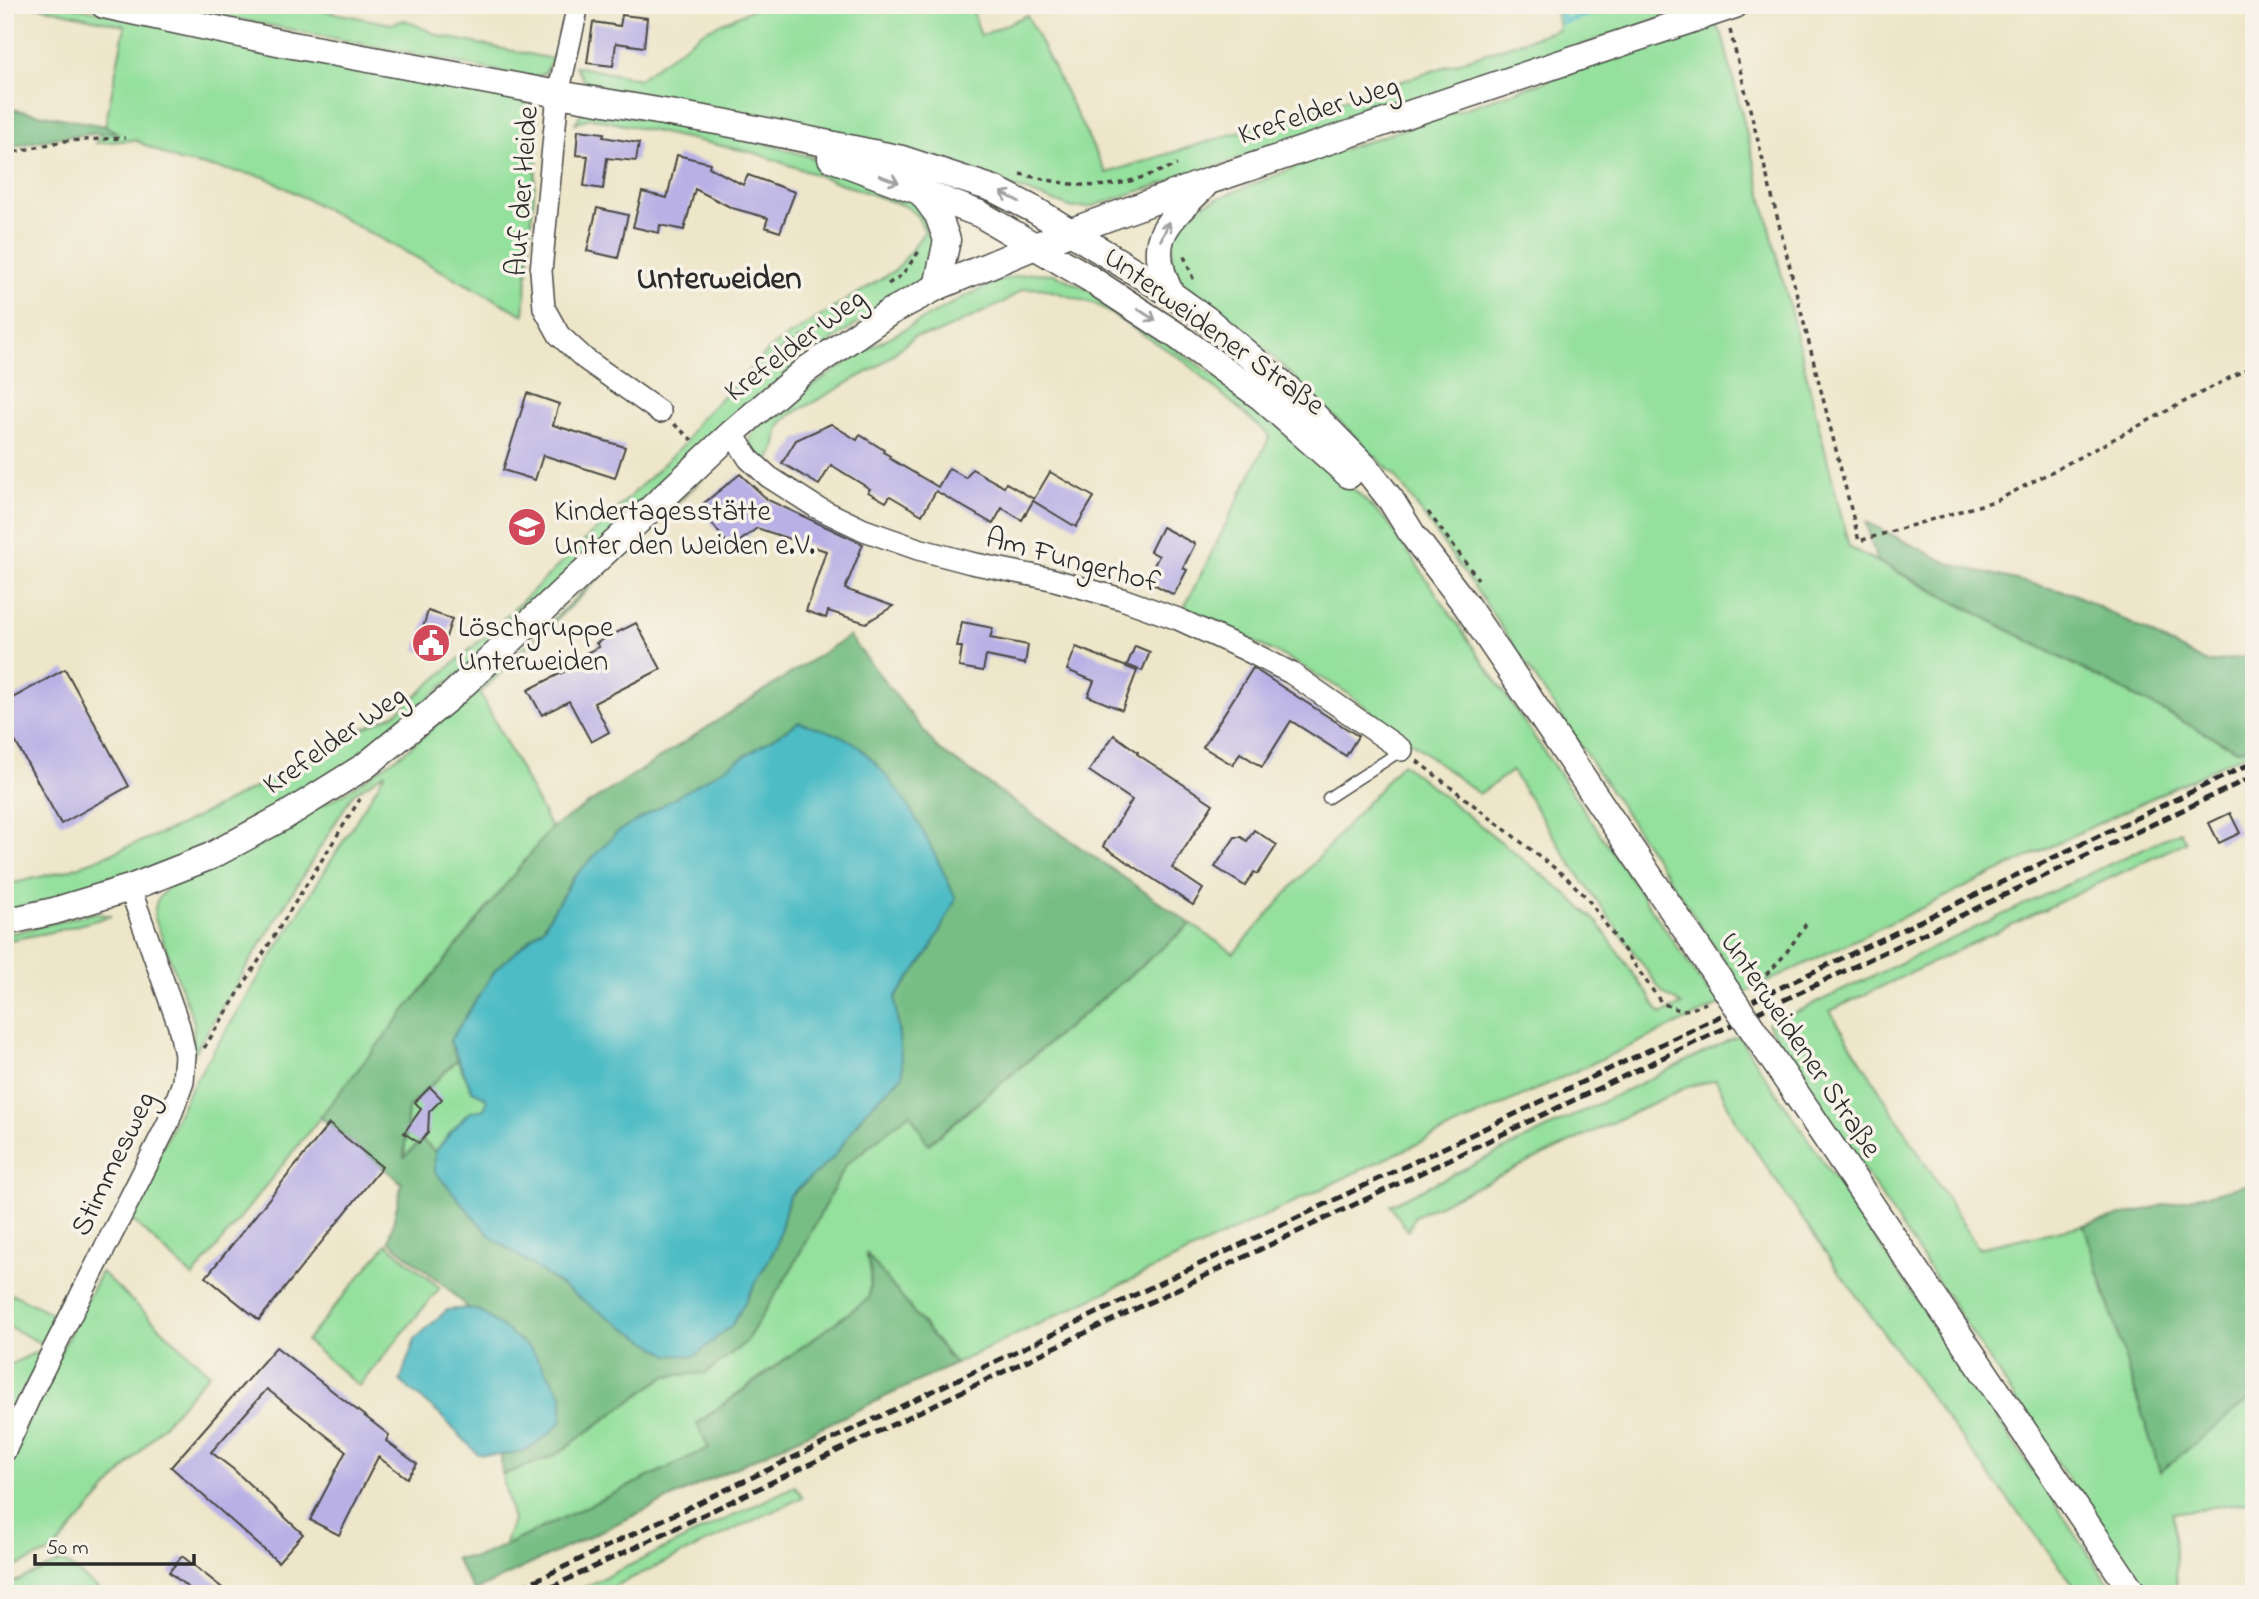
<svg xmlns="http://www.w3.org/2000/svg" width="2259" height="1599" font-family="'Indie Flower',sans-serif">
  <rect width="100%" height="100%" fill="#f7f3e8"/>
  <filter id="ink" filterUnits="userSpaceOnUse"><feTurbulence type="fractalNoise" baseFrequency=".0143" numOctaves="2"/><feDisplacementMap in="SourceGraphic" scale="14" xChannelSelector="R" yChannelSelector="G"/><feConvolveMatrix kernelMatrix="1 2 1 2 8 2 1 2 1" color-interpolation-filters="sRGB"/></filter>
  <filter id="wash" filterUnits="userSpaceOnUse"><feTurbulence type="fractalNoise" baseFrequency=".00686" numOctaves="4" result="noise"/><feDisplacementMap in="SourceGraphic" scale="28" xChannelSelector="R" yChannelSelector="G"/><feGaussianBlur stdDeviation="1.57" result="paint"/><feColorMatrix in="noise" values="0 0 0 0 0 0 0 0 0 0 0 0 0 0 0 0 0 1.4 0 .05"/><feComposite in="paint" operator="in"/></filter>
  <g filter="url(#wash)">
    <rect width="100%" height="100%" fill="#ede6c9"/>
    <g fill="#94e09d" stroke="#608664" stroke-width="2">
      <path d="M31,5h35l436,90c36,10 37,11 36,48l-14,172 -259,-138 -86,-16 -44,-21 -39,3 5,-10 14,-1 -10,-6 20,-100z"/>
      <polygon points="168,5 295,5 391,24 405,20 440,36 553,59 545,73 533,78"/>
      <polygon points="762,5 971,5 981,36 1027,15 1106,173 1372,91 1559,29 1555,5 1699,5 1388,111 1090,207 1073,208 1023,190 587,86 575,66 639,79 704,31"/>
      <path d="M1715,24l7,10 127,513 388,203 17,-4v3l-537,257 -354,163 -408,195 -88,-110 4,19 -2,25 -172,125 12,25 -205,98 9,-25 -11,-46 52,-19 111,-80 41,-3 39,-30 48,-77 53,-101 65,-53 18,32 262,-220 43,29 168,-190 167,133 29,27 63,91 21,-9 -19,-12 -90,-126 -61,-96 -33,23 -133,-102 -59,-34 -103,-50 86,-172 -87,-76 -88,-56 -53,-16 -19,1 -18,13 -69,32 -21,2 -36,30 -89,49c-16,13 -10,17 -15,33 -1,6 -6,12 -9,17l-17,-20 2,-11 9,-9 52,-39 54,-36 98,-53 36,-17 31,-7 24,1 44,21 193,136 95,90 321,471 28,-13 -252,-378 -88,-124 -130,-127 -84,-64 -10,-21v-33l31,-28 124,-49z"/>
      <polygon points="585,107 760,142 808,156 918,198 941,224 930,273 809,357 487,650 342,770 220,837 175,859 76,894 5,912 5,885 69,870 177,827 264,783 354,733 395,714 491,631 685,443 697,422 774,345 897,269 925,231 918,217 907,207 755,153 592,118 579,121 574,125"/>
      <path d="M708,474l-228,219 71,135 -358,449 -64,-60 61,-128 196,-317 -33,22 -161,262 2,-34 -39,-103c-2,-18 4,-22 16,-35l174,-91 62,-43 74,-63z"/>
      <polygon points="2180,831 2186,842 1830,1011 1978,1248 2084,1225 2160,1472 2254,1395 2254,1501 2173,1513 2177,1588 2181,1594 2144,1594 1767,1023 1801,1010"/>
      <polygon points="94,913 111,916 56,931 5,941 5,935"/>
      <polygon points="1738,1036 2116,1594 2081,1594 1944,1416 1834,1265 1736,1122 1716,1080 1687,1087 1415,1216 1408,1231 1390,1205"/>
      <polygon points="457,1060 472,1090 485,1097 487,1102 485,1109 452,1131 435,1152 422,1140 404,1158 408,1108"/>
      <polygon points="387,1244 440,1288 359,1386 306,1341"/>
      <polygon points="101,1272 209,1373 53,1551 5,1571 5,1471 39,1394"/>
      <polygon points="13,1294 61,1318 46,1346 5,1325 5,1308"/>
      <polygon points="45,1348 5,1428 5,1367"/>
      <polygon points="795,1486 803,1497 598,1594 570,1594"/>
      <polygon points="63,1561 105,1594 5,1594 5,1586"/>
    </g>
    <g fill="#77be84" stroke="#517458" stroke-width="2" fill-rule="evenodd">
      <polygon points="5,108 105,126 117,132 60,137 5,148"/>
      <polygon points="1866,522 1950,564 2074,594 2207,663 2254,655 2254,746 2237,750 1876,560"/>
      <path d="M849,636l89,113 253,175 -263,220 -18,-31 -64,52 -53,101 -48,77 -39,30 -41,3 -111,80 -52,19 -1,-19 29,-8 -50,-137 -12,-3 -24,-23 -55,-44 13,-58 -82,-66 231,-289zM799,722l130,230 -34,46 8,77 -40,39 -29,43 -45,40 -13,50 -81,109 -26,-2 -75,-46 -159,-136v-20l-13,-12 -18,17 4,-49 49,-48 -7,-19 46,-72 47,-41 30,-50 165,-118z"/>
      <polygon points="2254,1183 2254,1395 2160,1472 2084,1225"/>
      <path d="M866,1253l89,111c-160,77 -321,150 -481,227l-19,-33 22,-1 27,-11 205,-98 -12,-24 172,-126 2,-25z"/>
    </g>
    <g fill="#4dbcc5" stroke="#3c7478" stroke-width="2">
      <path d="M799,722c15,5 43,12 55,21 49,40 76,100 102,156l-27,53 -34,46 8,77 -40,39 -29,43 -45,39 -13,51 -44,78 -37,31 -26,-1 -75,-47 -103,-71 -56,-65v-20l17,-21 16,-18 16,-4 3,-7 -2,-5 -13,-6 -22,-50 46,-72 47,-41 30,-50 43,-45 122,-73z"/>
      <path d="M468,1308l12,3 51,38 31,46v26c-27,29 -45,37 -84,33l-39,-40 -39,-33 15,-42 32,-29z"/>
    </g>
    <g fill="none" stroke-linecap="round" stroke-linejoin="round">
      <polyline stroke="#4dbcc5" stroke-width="6" points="1560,5 1563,22 1617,5"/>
    </g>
    <g id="blocks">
      <g fill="#b9b1e5">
        <polygon points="622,15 647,18 644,47 616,43 613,66 587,63 593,22 620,26"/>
        <polygon points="578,130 604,133 603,137 639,143 636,161 607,158 603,189 584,186 588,156 576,155"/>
        <polygon points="677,155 710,163 709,167 743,185 748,175 795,192 780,232 765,227 768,218 732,208 695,189 684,230 660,225 659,233 633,227 642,192 667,198"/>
        <polygon points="597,208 628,215 618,258 587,251"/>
        <polygon points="527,393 559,404 553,425 625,447 615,478 543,455 535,480 503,470"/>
        <polygon points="831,424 857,440 860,435 884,450 883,452 890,456 889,458 938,487 949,468 966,478 972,469 1004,487 1006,483 1034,499 1050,472 1094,497 1076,527 1033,501 1022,520 1002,508 993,524 936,491 922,515 890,496 886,502 868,492 870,489 831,465 819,485 782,463 796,440"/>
        <polygon points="740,474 768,500 863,544 845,589 893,606 866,623 828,611 826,618 806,611 826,551 757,528 731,548 699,507"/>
        <polygon points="1162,527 1195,544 1183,568 1187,570 1174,595 1146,580 1159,556 1150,551"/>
        <polygon points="428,611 452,619 440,655 416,650"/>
        <polygon points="962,622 993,628 990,638 1028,645 1025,664 986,656 983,671 959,667 962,647 957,647"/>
        <polygon points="636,623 661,669 594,703 609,732 591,742 569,701 542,715 528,690 589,659 586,653 599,647 596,643"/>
        <polygon points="1135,646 1150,652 1142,671 1127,665"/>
        <polygon points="1076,647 1137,671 1122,710 1088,696 1094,681 1067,670"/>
        <polygon points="1253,668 1358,736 1346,756 1291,721 1262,767 1240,753 1233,765 1203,747"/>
        <polygon points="65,669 129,786 61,824 5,723 5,702"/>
        <polygon points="1114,735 1138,752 1137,754 1213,804 1172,868 1203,889 1193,905 1103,846 1132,800 1089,771"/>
        <polygon points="2230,813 2240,833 2219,843 2209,823"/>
        <polygon points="1254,830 1277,845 1258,874 1254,872 1245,886 1215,867 1235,837 1241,837 1247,841"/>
        <polygon points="430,1087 442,1099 429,1112 428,1133 419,1143 404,1133 421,1109 415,1102"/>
        <polygon points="329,1124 382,1167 259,1320 206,1277"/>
        <polygon points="276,1347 389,1435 386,1441 417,1464 407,1478 378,1457 339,1535 310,1520 346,1451 267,1389 211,1452 233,1469 303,1534 278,1562 171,1467"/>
        <polygon points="182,1556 230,1594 196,1594 169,1572"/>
      </g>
    </g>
  </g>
  <g filter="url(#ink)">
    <use href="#blocks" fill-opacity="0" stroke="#484743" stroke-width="2"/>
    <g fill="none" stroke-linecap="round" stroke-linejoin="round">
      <defs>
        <polyline id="service" points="1328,798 1402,750"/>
        <g id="minor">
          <polyline points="578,5 558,94 541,271 544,308 559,335 585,359 660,412"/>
          <polyline points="732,433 749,459 769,477 816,507 864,530 918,549 971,563 1051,579 1122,599 1178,619 1244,649 1291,673 1402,750"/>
          <polyline points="5,1451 32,1392 168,1123 183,1082 185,1055 179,1026 130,888"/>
        </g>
        <g id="tertiary">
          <polyline points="104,5 287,44 558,94 722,122 902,159 994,189 1035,210 1171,294 1206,319 1287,388 1365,467 1391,500 1412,534 1466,605 1696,945"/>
          <polyline points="831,158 980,214 1089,278 1176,335 1261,397 1349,475"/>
          <polyline points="921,192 938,215 947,240 937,287"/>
          <path d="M1171,294c-27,-54 -6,-70 32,-107"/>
          <polyline points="5,922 54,911 130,888 211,856 285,816 365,766 451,696 732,433 803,372 890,312 937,287 1069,232 1209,181 1735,5"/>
          <polyline points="1772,1058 2134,1594"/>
        </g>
      </defs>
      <use href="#service" stroke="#484743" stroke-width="13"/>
      <use href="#minor" stroke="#484743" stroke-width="24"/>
      <use href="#tertiary" stroke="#484743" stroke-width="29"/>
      <g stroke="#484743" stroke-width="3.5" stroke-dasharray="5 5" stroke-linecap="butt">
        <polyline points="1730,30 1859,541 1998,500 2254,365"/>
        <polyline points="5,154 64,141 125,138"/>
        <path d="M1020,174c28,6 59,14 88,11 23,-2 46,-12 69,-20"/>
        <polyline points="1184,256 1194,281"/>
        <polyline points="888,284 902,275 920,250"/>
        <polyline points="734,398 760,368 788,345 855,305"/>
        <polyline points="674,424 692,440"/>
        <polyline points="1428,512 1478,579"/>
        <path d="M1417,761l149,116 21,21 74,104c20,11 25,10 45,1"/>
        <path d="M1749,985c26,-12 41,-38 57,-61"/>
        <polyline points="204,1048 360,799"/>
      </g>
      <use href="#service" stroke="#fff" stroke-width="10"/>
      <use href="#minor" stroke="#fff" stroke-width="21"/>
      <use href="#tertiary" stroke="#fff" stroke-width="26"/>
      <g stroke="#2b2b2b" stroke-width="5" stroke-dasharray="10 5" stroke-linecap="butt">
        <polyline points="507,1594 2254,762"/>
        <polyline points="537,1594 2254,776"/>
      </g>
      <defs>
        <polyline id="tertiary-bridge" points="1696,945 1772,1058"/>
      </defs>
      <use href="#tertiary-bridge" stroke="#484743" stroke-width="29" stroke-linecap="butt"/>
      <use href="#tertiary-bridge" stroke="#fff" stroke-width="26"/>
    </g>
    <defs><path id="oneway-shaft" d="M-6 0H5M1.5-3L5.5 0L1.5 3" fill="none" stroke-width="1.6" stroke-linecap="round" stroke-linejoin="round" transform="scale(1.75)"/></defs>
    <g stroke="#a0a0a0">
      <use href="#oneway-shaft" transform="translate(889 179) rotate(21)"/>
      <use href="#oneway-shaft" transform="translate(1010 197) rotate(-153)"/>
      <use href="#oneway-shaft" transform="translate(1165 231) rotate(-65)"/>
      <use href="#oneway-shaft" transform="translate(1147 315) rotate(33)"/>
    </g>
  </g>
  <defs>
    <symbol id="school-disc" viewBox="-11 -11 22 22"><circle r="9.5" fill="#d1495b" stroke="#f7f3e8"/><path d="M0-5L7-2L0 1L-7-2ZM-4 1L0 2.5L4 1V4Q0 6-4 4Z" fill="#fff"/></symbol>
    <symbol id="civic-disc" viewBox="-11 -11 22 22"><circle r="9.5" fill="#d1495b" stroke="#f7f3e8"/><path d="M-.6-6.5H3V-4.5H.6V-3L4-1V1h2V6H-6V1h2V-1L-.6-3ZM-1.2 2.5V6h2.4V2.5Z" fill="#fff"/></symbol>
  </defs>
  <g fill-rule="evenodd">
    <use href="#school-disc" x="505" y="505" width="44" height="44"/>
    <use href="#civic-disc" x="409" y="621" width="44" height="44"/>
  </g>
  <g text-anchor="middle" stroke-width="7" stroke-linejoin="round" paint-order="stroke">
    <g font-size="30" fill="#2b2b2b" stroke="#f7f3e8">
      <text transform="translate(1318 109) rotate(-18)" y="10">Krefelder Weg</text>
      <text transform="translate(521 191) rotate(-86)" y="10">Auf der Heide</text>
      <text transform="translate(1215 330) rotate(36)" y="10">Unterweidener Straße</text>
      <text transform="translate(794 344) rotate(-37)" y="10">Krefelder Weg</text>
      <text transform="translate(1073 559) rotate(15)" y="10">Am Fungerhof</text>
      <text transform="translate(334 739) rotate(-35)" y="10">Krefelder Weg</text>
      <text transform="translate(1802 1044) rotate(56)" y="10">Unterweidener Straße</text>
      <text transform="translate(112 1163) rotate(-64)" y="10">Stimmesweg</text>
    </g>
    <g font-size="30" fill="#2b2b2b" stroke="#f7f3e8" text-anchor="start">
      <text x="554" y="520">Kindertagesstätte<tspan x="554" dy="34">Unter den Weiden e.V.</tspan></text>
      <text x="458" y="636">Löschgruppe<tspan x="458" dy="34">Unterweiden</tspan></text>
    </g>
    <g font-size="33" font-weight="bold" fill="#2b2b2b" stroke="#f7f3e8">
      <text x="719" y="288">Unterweiden</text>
    </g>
  </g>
  <rect width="2259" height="1599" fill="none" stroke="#f7f3e8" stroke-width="28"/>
  <path d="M35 1554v10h159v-10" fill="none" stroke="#2b2b2b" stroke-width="3.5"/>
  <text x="46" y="1554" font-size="21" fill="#2b2b2b" stroke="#f7f3e8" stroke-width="5" paint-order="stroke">50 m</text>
</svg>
